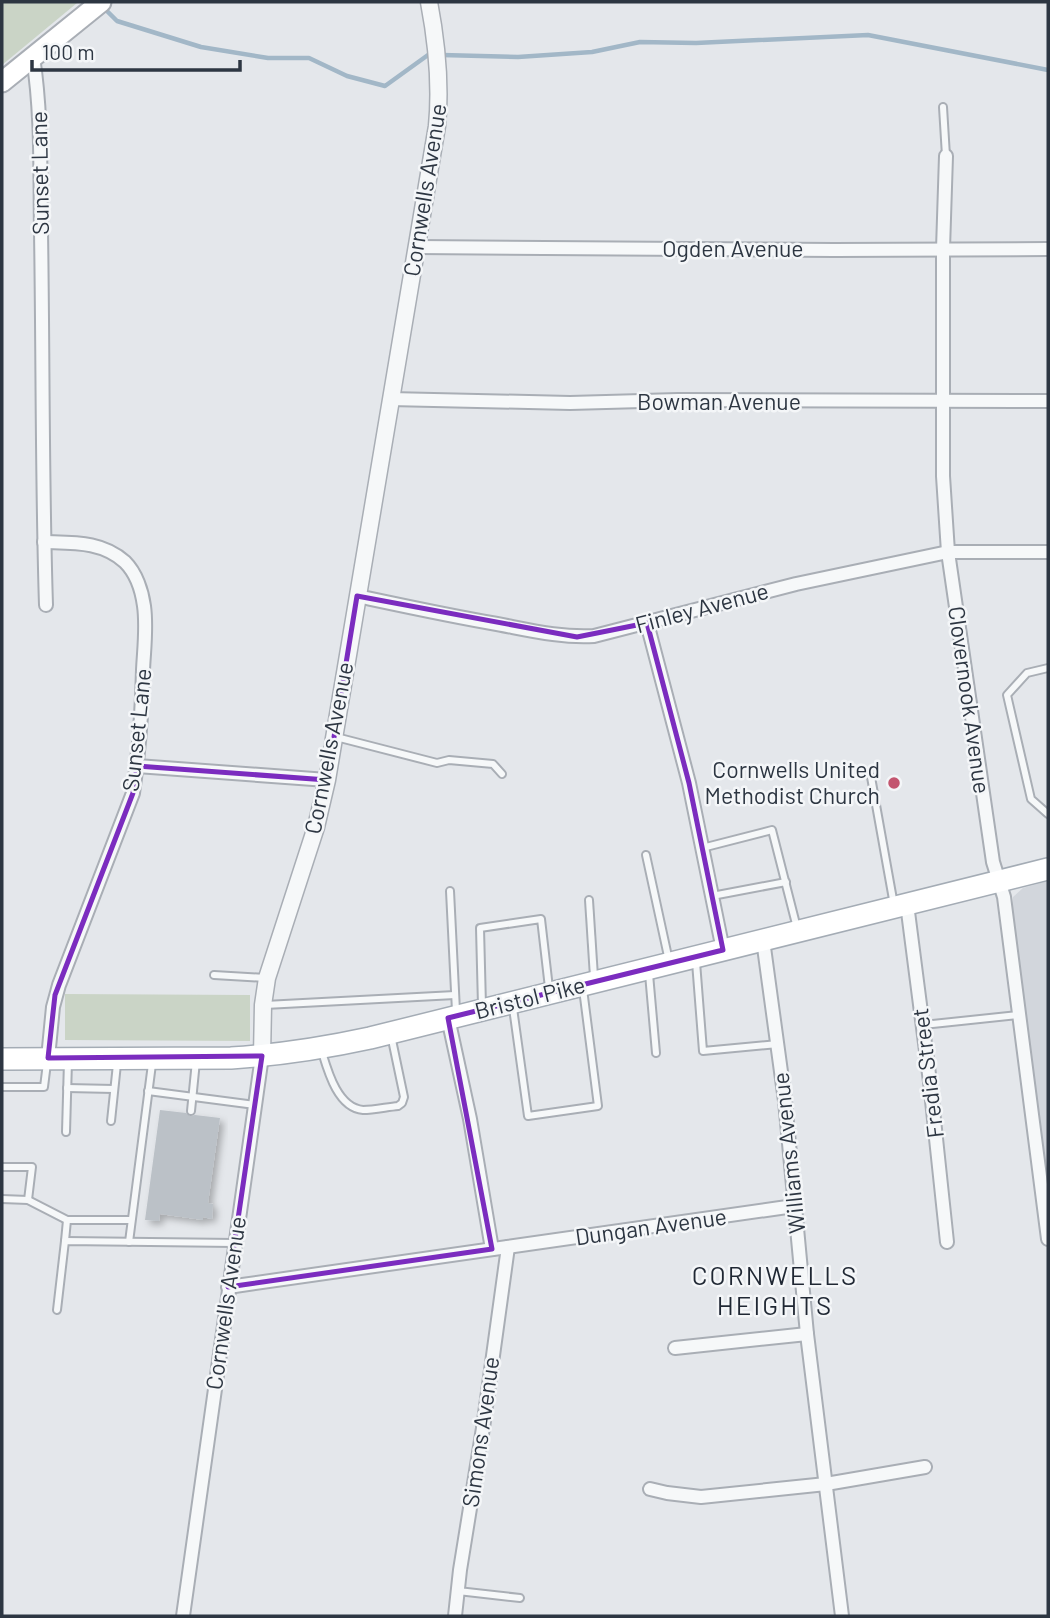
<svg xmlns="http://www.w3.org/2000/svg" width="1050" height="1618" font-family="Barlow,sans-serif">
  <defs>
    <filter id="shadow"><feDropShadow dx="4" dy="4" stdDeviation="3.5" flood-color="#0004"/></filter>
  </defs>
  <rect width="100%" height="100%" fill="#e4e7eb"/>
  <polygon fill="#d2d6dc" points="1048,881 1048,1192 1012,908 1013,897 1023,888"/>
  <g fill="#cad4c6">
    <polygon points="2,2 76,2 77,3 2,65"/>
    <polygon points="65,994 250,995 250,1041 65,1040"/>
  </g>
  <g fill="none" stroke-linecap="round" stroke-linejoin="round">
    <g stroke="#a2b7c7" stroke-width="4.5">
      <polyline points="103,7 117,21 201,47 268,58 309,58 347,76 385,86 428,55 433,55"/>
      <polyline points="442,55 518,57 592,52 640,42 696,43 868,35 1048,70"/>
    </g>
  </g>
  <polygon fill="#bbc1c7" filter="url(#shadow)" points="160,1110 186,1113 190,1116 195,1115 220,1118 208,1203 213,1204 212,1219 203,1217 203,1220 160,1214 159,1221 145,1220"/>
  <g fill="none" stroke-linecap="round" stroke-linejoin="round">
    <defs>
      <g id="service">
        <polyline points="943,107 946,156"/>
        <polyline points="1048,668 1027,673 1007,695 1031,799 1048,814"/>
        <polyline points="336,737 437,763 449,760 493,764 502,774"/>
        <polyline points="871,777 894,905"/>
        <polyline points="702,848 772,830 797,928"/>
        <polyline points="646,855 669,961"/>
        <polyline points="450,891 456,1011"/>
        <polyline points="712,896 786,882"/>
        <polyline points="589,900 594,977"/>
        <polyline points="696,962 703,1051 778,1044"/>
        <polyline points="649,974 656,1053"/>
        <polyline points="214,975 265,978"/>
        <polyline points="265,1005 455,995"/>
        <polyline points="482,1006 480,928 541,919 549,988"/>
        <polyline points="513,1008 528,1116 598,1106 583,989"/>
        <polyline points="923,1025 1018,1015"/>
        <path d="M322,1052c6,20 16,56 41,58 11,0 24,-3 35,-4l4,-3 2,-6 -13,-62"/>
        <polyline points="2,1087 44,1087 47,1063"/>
        <polyline points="67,1088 114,1089"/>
        <polyline points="148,1091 255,1105"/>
        <polyline points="191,1111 196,1061"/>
        <polyline points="111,1121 117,1064"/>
        <polyline points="66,1132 68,1061"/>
        <polyline points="2,1167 32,1167 28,1200"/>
        <polyline points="2,1199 28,1200 67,1220"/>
        <polyline points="65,1241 67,1220 131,1220"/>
        <polyline points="129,1242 152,1064"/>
        <polyline points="57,1310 65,1241 235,1243"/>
        <polyline points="458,1591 520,1598"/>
      </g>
      <g id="minor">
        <path d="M33,57c9,57 7,117 8,175 2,124 1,249 5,373"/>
        <polyline points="946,156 943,249 943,476 948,552 993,862 1004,897 1048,1239"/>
        <polyline points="417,247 834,250 1048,249"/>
        <polyline points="390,399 570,403 678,400 1048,401"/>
        <path d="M44,542c29,1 58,-1 81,20 11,11 17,29 19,44 3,21 0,43 -1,64 -1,41 -4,82 -10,123l-74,192 -6,22 -5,51"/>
        <path d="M357,596c47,10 93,20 140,28 32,6 64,14 97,12l202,-52 152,-32h100"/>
        <polyline points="647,623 689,783 723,950"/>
        <polyline points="137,766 327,780"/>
        <polyline points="907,904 930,1082 947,1242"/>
        <polyline points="763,940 785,1101 807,1334 842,1616"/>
        <polyline points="448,1018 470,1119 492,1249"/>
        <polyline points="228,1287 794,1206"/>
        <polyline points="675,1348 807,1334"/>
        <polyline points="650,1489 667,1493 701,1497 826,1484 925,1467"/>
        <polyline points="183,1616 262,1056"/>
        <polyline points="455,1616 460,1570 483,1428 508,1247"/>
      </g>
      <path id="tertiary" d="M262,1056l1,-51 4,-27 49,-151 11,-47 110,-654c4,-42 0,-82 -8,-124"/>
      <polyline id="secondary" points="2,82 101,2"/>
      <path id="primary" d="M2,1059l229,-1c47,-3 93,-10 139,-20l678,-169"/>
    </defs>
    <use href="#service" stroke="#a9aeb5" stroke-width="10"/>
    <use href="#minor" stroke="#a9aeb5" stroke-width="16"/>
    <use href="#tertiary" stroke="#a9aeb5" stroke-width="19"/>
    <use href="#secondary" stroke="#a9aeb5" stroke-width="23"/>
    <use href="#primary" stroke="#a4acb5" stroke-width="24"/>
    <use href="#service" stroke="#f6f8f9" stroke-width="6"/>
    <use href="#minor" stroke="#f6f8f9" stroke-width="12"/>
    <use href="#tertiary" stroke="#f6f8f9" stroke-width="16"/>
    <use href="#secondary" stroke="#fff" stroke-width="19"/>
    <use href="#primary" stroke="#fff" stroke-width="21"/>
  </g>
  <path fill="none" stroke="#7b2cbf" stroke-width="5" stroke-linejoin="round" d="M357,596l220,41 70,-14 42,160 34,167 -275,68 44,231 -264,38 34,-231 -214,2 7,-63 78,-202 4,-27 190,14z"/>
  <circle fill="#c3556f" stroke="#f4f6f8" stroke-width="2.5" cx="894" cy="783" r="7"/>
  <g text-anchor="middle" stroke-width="5" stroke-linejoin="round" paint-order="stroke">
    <g font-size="23" fill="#2d3642" stroke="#f4f6f8">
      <text transform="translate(40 173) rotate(-91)" y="8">Sunset Lane</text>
      <text transform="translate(425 190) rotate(-81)" y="8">Cornwells Avenue</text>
      <text x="733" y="257">Ogden Avenue</text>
      <text x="719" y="410">Bowman Avenue</text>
      <text transform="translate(702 608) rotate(-15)" y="8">Finley Avenue</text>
      <text transform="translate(969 700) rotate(82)" y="8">Clovernook Avenue</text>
      <text transform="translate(137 730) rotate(-84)" y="8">Sunset Lane</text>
      <text transform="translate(329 748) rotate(-79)" y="8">Cornwells Avenue</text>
      <text transform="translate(530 998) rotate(-14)" y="8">Bristol Pike</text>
      <text transform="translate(928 1073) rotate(-97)" y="8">Fredia Street</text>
      <text transform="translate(789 1153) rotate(-96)" y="8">Williams Avenue</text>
      <text transform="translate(651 1227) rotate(-8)" y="8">Dungan Avenue</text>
      <text transform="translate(226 1303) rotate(-82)" y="8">Cornwells Avenue</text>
      <text transform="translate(481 1432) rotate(-82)" y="8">Simons Avenue</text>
    </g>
    <g font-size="23" fill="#2d3642" stroke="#f4f6f8" text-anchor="end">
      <text x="880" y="778">Cornwells United<tspan x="880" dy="26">Methodist Church</tspan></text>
    </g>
    <g font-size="26" letter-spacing="2" fill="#1f2733" stroke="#f4f6f8">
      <text x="775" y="1285">CORNWELLS<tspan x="775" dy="30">HEIGHTS</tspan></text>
    </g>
  </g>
  <rect width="1050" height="1618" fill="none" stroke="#2d3642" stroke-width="7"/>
  <path d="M32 60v10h208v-10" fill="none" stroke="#2d3642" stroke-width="3.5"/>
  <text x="42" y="60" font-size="21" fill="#2d3642" stroke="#f4f6f8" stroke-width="5" paint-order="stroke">100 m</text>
</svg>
